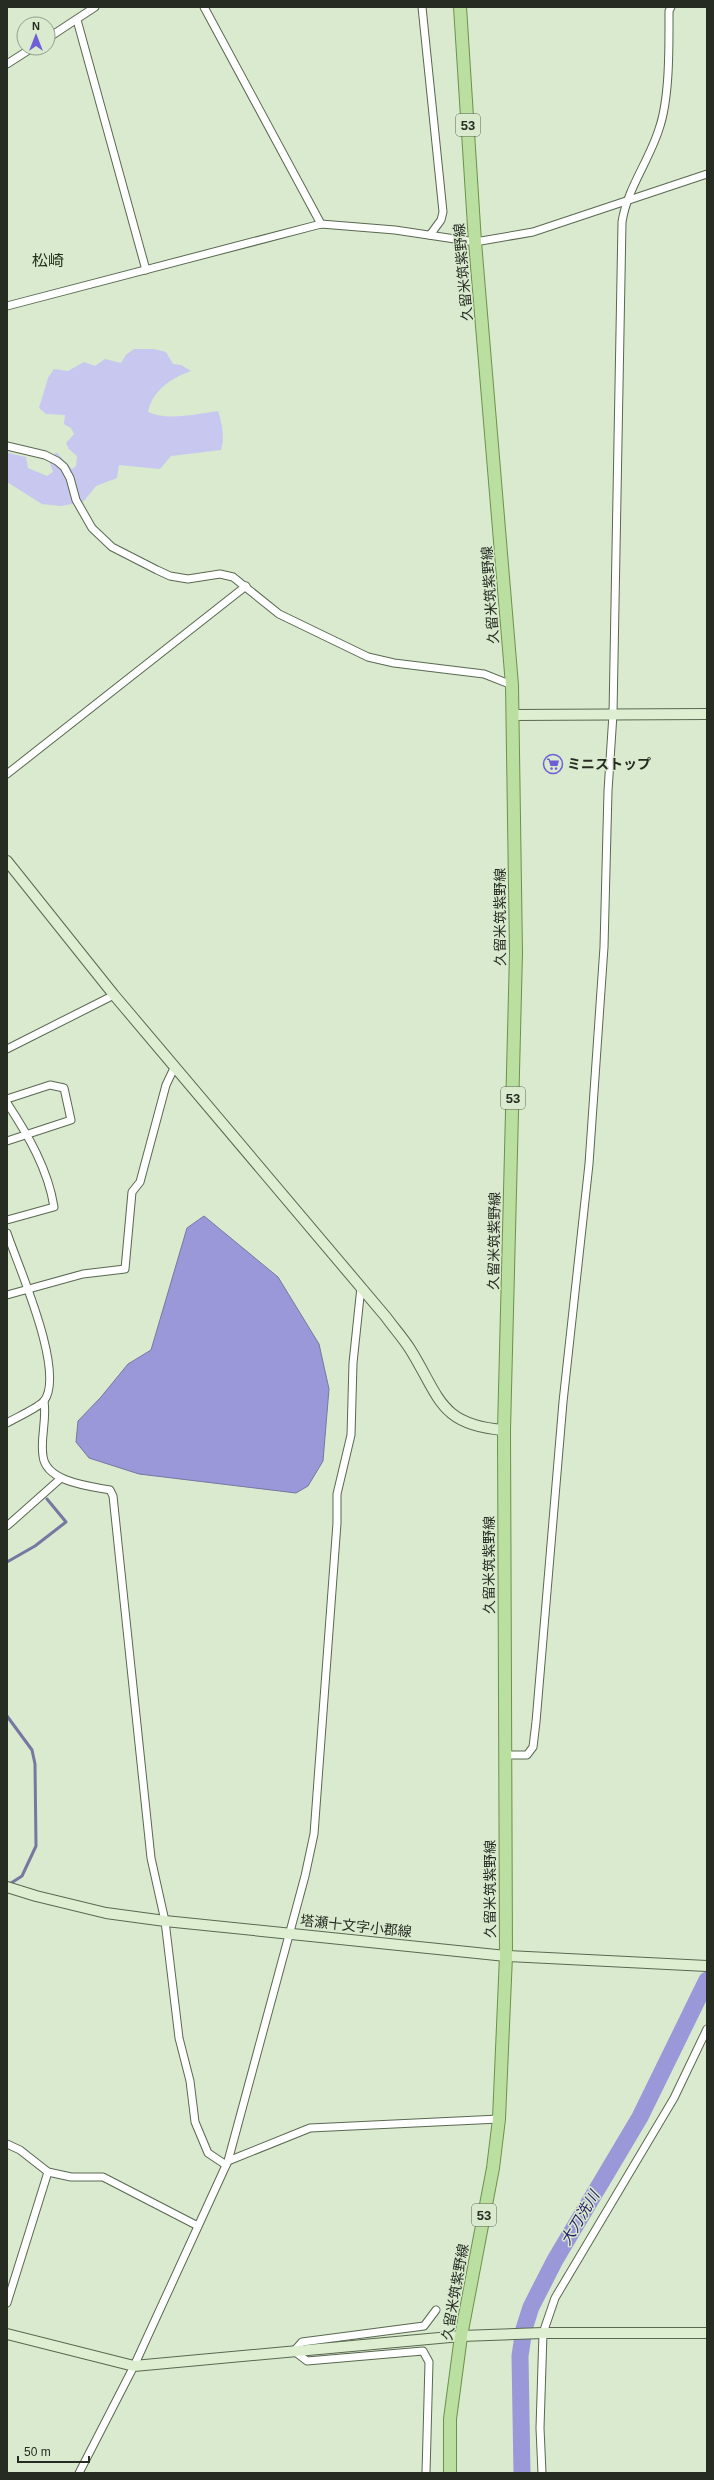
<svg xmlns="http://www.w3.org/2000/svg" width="714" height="2480" font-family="Helvetica,'Noto Sans JP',sans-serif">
  <rect width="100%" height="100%" fill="#d9eacf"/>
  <path fill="#c7c7f0" d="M134,349h20l12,3 7,12 8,1 10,6c-20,7 -39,20 -43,41 19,9 49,2 70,-1 4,11 7,28 3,39l-50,6 -11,13 -41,-4 -2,13 -21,8 -13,16 -22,4 -19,-2 -35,-22 1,-29 18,4 2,11 19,8 6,-4 -3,-9 6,-11 16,17 4,-3 1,-10 -8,-7 -3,-6 8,-9 -3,-6 -7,-4 1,-9 -19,-1 -7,-6 9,-30 6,-9 14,2 16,-9 11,4 10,-7 16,4 5,-8z"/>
  <polygon fill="#9a98d8" stroke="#7778a1" points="204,1216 278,1277 319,1344 329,1389 323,1461 308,1486 296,1493 139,1474 89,1458 76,1442 78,1421 101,1397 128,1364 151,1350 187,1228"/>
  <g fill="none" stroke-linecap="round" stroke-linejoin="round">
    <g stroke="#7778a1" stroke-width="3">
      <polyline points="7,1562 35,1546 66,1522 47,1499"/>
      <polyline points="7,1716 32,1750 35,1764 36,1846 22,1876 8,1885"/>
    </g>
    <polyline stroke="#9a98d8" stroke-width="17" points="522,2473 520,2356 524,2329 531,2307 555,2260 640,2117 707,1980"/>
    <defs>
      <g id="street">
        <polyline points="204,7 321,224"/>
        <polyline points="422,7 443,212 441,220 430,235"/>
        <polyline points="77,20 146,270"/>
        <polyline points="48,38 95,7"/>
        <polyline points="7,64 32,48"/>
        <polyline points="7,306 321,224 395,230 475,242 533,232 707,174"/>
        <polyline points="7,446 45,455 57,461 64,467 70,478 76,500 92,528 112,547 157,570 170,576 188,579 220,574 233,577 279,614 368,657 394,663 484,674 512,685"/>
        <polyline points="7,774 246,586"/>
        <polyline points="7,1049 114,995"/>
        <polyline points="7,1099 50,1085 64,1088 71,1120 7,1141"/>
        <path d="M7,1103c21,32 41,66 47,104l-47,13"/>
        <path d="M7,1233c11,33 59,139 37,168 -6,7 -29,17 -37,22"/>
        <polyline points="7,1295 83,1274 125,1269 132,1192 140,1182 166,1085 175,1066"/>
        <path d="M44,1401c3,20 -4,37 -1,55 3,26 46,30 67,34l3,6 38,362 14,63 14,117 11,43 5,41 13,31 18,12"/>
        <polyline points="7,1526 60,1479"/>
        <path d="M504,1755h23l6,-8 3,-25 27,-320 26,-238 15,-217 4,-156 5,-77 9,-492c5,-33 27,-61 37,-93 11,-31 10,-84 10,-118l2,-4"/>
        <polyline points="7,2144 20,2150 48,2172 71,2177 103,2177 196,2225"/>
        <polyline points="228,2161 310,2128 499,2119"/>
        <polyline points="7,2303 48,2172"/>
        <polyline points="79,2473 134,2366 228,2161 305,1876 314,1834 337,1523 337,1494 351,1435 353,1363 361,1287"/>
        <polyline points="426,2473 429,2362 423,2351 307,2361 294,2351 302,2342 424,2326 436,2310"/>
        <polyline points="542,2473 540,2428 543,2333 555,2298 674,2098 707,2029"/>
      </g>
      <g id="secondary">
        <polyline points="513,715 707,714"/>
        <path d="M7,861l107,134 272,322c8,11 17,21 24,32 30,48 29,76 94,81"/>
        <polyline points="7,1887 36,1896 106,1913 165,1921 506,1956 707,1966"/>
        <polyline points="7,2334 134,2366 461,2336 543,2333 707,2333"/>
      </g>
      <polyline id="primary" points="450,2473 450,2419 461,2336 493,2168 499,2119 506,1956 504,1430 516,953 512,685 475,242 460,7"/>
    </defs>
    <use href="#street" stroke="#5a6851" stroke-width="9"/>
    <use href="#secondary" stroke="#5a6851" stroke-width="12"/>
    <use href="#primary" stroke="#69934b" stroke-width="14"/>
    <use href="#street" stroke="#fff" stroke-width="7"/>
    <use href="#secondary" stroke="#ddefd0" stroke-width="10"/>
    <use href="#primary" stroke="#bbdfa0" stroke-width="12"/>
  </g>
  <defs>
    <symbol id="supermarket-ring" viewBox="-11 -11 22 22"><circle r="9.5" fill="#d9eacf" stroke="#6f5ed8" stroke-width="1.5"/><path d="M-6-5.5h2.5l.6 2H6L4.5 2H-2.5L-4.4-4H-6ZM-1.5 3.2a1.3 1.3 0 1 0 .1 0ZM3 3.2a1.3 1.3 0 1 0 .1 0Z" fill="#6f5ed8"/></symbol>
  </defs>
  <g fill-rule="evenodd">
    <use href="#supermarket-ring" x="542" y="753" width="22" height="22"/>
  </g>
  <g text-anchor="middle" stroke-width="3" stroke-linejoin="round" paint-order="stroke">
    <g fill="#d9eacf" stroke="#5c6556" stroke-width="1">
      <rect x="456" y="114" width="24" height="22" rx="3"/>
      <rect x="501" y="1087" width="24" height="22" rx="3"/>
      <rect x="472" y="2204" width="24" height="22" rx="3"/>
    </g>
    <g font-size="13" font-weight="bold" fill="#262c22">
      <text x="468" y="130">53</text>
      <text x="513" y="1103">53</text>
      <text x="484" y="2220">53</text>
    </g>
    <g font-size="14" fill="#262c22" stroke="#d9eacf">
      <text transform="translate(463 272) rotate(-95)" y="5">久留米筑紫野線</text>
      <text transform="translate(490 595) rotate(-94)" y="5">久留米筑紫野線</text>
      <text transform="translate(500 917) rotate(-90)" y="5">久留米筑紫野線</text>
      <text transform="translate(494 1241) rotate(-89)" y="5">久留米筑紫野線</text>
      <text transform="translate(489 1565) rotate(-90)" y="5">久留米筑紫野線</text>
      <text transform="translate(490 1889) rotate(-90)" y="5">久留米筑紫野線</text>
      <text transform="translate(356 1926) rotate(6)" y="5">塔瀬十文字小郡線</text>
      <text transform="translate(455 2292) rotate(-80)" y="5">久留米筑紫野線</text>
    </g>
    <g font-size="14" font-weight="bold" fill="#262c22" stroke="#d9eacf" text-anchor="start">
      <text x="567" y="769">ミニストップ</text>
    </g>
    <g font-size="15" font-style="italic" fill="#2b1c67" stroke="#d9eacf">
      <text transform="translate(580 2218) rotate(-59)" y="5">大刀洗川</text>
    </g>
    <g font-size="16" fill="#23301b" stroke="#d9eacf">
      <text x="48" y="266">松崎</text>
    </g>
  </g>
  <rect width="714" height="2480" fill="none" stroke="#262c22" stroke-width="16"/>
  <g transform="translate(36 36)"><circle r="19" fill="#d9eacf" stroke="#919e8a"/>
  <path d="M0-3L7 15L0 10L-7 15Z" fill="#6f5ed8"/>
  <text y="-6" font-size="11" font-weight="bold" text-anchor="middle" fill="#262c22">N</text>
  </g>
  <path d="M18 2456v6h71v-6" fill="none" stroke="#262c22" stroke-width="2"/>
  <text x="24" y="2456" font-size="12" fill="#262c22" stroke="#d9eacf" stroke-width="3" paint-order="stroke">50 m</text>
</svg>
